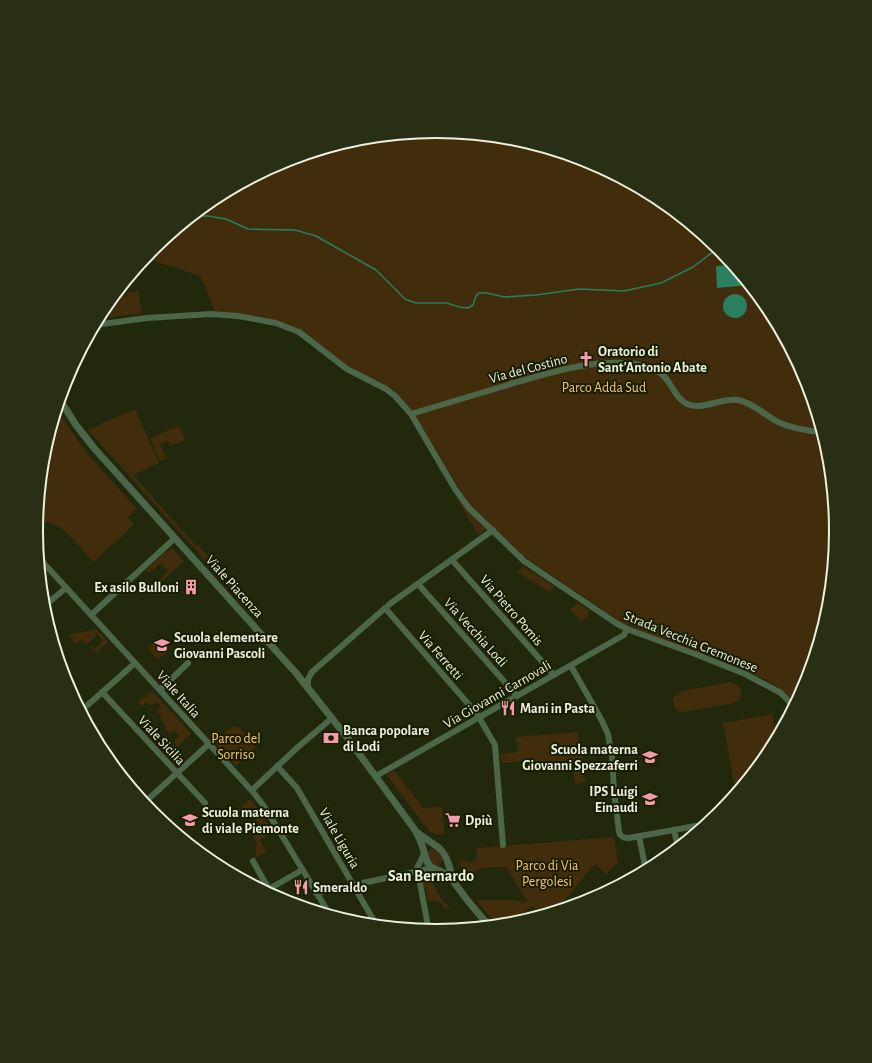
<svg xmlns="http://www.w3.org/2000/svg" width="872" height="1063" font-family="'Alegreya Sans',sans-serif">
  <rect width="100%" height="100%" fill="#21280b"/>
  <g fill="#412c0c">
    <path d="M436,132l78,7 75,23 69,37 61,50 50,60 37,70 22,75 8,78 -8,78 -23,75 -10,19c-14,-21 -43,-30 -65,-39 -36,-15 -74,-26 -109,-43l-87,-59 -12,-8 -55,-53 -51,-85 -13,-16 -53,-34 -48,-36 -86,-18 -16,-37 -55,-18 8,-10 61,-49 69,-37 75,-23z"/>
    <polygon points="138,291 142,313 98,319 104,308 105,311 115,309 113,297 127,295 127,293"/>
    <polygon points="135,409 159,463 133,475 196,546 198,545 242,595 239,598 88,430"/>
    <path d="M57,410l29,42 51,57 -9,8 6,8 -41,37c-12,-13 -38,-52 -57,-36l8,-73z"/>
    <polygon points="179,426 185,440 170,446 168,440 160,444 166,459 160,461 150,438"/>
    <polygon points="455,495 465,507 485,528 484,531 479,535 476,531"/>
    <polygon points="172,548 184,562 159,584 157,582 168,571 161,563 149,573 146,570 164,553"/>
    <polygon points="523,566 554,586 550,592 517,572"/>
    <polygon points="577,602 590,611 587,614 589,616 582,622 570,609"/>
    <polygon points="96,629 108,642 96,653 90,647 91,646 94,649 103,641 97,634 87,645 81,639 76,644 68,635"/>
    <polygon points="155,641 166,653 158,660 147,648"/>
    <path d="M731,682c7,1 12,7 10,15l-6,6 -53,9c-12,-2 -12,-16 -1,-21z"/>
    <polygon points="152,691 191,734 173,751 172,749 177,745 174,741 179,736 174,730 170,734 164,728 166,726 160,719 162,717 157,710 161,706 156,701 150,706 147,702 142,706 138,702"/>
    <polygon points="772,714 777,738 768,754 736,793 723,723"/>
    <polygon points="233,726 238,727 256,747 236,766 215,743 216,740"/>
    <polygon points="578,732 579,745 582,746 585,783 575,784 573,768 547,769 542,767 526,767 526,761 501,763 500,754 518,752 515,737"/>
    <polygon points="394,770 423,808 442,807 445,834 436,835 429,831 387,775"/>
    <polygon points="250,799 259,810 273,832 260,840 267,852 255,858 257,843 253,836 262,830 249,809 239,815 237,811"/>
    <path d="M614,837l4,26 -12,11 -11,-10 -39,47 -14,4 -11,-9 -17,18 -17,1 -21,-25h36l16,2 -22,-35c-20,0 -24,-1 -40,11l-3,-4 -4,-14 2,-1 8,4 6,-2 2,-5 -1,-8z"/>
    <path d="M434,848l2,1 7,10 -3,6c-7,2 -10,-3 -13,-9l2,-6z"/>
    <path d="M431,872l8,5 -6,7 9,16 8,8 -5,1c-4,-8 -9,-9 -17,-8l-2,-14h-2l-2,-8 3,-5z"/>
  </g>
  <g fill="#2a7f60">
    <polygon points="732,265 749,285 717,288 716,266"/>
    <circle cx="735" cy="306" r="12"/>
  </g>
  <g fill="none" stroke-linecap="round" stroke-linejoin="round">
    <polyline stroke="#2a7f60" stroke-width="1.5" points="193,216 208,216 226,219 248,229 295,230 316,236 376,270 405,299 416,303 447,303 459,307 468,308 473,305 476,296 479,293 487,293 504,297 536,295 579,289 624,291 661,283 693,267 718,248"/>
    <g stroke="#4c664a" stroke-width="6">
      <polyline points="95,325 147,318 211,314 238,316 276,323 299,332 347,369 386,389 395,396 411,414 455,489 468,507 524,561 616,623 627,629 695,654 745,674 781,693 794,707"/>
      <path d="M411,414c30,-9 60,-18 90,-27 44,-13 102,-33 148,-20 23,7 22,29 38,37 16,7 35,-7 51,-4 15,3 27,15 40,22 13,6 30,9 44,10"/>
      <polyline points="39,558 253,792 264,806 330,915"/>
      <polyline points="452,560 554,675"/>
      <polyline points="418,584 517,696"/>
      <polyline points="43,607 66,588"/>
      <polyline points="385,608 477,714 495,745 503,845"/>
      <polyline points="91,615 175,538"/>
      <path d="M571,666l30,53 7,15 4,23 2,34 5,41c1,5 5,6 10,6l78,-14"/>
      <polyline points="308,687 308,679 312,672 391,603 493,530"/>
      <polyline points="160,690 188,663"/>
      <polyline points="102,692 205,803"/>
      <polyline points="81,711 135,663"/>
      <polyline points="277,766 297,788 377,926"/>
      <polyline points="376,776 624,635 627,629"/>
      <polyline points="126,781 164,823"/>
      <polyline points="252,790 298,747 332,718"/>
      <polyline points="144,803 209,744"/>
      <polyline points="674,830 678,848"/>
      <polyline points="639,836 646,871"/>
      <polyline points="424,854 417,868 429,931"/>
      <polyline points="253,861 272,895"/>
      <polyline points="269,889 302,870"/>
      <polyline points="316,893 433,868"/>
    </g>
    <g stroke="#4c664a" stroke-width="7">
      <polyline points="60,400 76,425 94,448 296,673 346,736 415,830 421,842 427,862 431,867 446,874 453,881 468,901 489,926"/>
      <path d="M418,833c7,6 15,10 21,15 9,8 11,22 14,32"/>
    </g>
  </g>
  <defs>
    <symbol id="church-bare" viewBox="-9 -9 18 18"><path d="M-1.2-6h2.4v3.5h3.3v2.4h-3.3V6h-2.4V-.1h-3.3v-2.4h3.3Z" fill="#f39aab" stroke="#181e03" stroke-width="2.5" paint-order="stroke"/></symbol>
    <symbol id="building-bare" viewBox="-9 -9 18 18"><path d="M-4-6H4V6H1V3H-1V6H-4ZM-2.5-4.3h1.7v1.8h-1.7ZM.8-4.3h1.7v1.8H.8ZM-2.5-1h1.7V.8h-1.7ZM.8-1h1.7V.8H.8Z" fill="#f39aab" stroke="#181e03" stroke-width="2.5" paint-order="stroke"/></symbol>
    <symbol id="school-bare" viewBox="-9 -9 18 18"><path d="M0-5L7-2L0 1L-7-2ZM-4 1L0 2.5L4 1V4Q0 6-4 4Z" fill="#f39aab" stroke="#181e03" stroke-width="2.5" paint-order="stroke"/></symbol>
    <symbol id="restaurant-bare" viewBox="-9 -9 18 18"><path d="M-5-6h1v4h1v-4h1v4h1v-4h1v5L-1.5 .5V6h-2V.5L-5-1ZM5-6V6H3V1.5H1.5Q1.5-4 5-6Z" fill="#f39aab" stroke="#181e03" stroke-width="2.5" paint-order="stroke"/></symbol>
    <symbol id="bank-bare" viewBox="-9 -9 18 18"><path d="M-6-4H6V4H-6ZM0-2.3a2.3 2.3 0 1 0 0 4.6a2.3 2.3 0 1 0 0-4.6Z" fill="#f39aab" stroke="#181e03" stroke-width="2.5" paint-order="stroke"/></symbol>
    <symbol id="university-bare" viewBox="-9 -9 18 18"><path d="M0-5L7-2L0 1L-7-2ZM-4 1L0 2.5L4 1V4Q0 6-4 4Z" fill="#f39aab" stroke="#181e03" stroke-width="2.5" paint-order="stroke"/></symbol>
    <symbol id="supermarket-bare" viewBox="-9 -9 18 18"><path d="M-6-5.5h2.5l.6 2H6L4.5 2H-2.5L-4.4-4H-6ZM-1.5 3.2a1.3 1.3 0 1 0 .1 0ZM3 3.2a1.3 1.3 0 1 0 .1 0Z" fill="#f39aab" stroke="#181e03" stroke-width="2.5" paint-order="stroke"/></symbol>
  </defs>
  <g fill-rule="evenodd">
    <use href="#church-bare" x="575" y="348" width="22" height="22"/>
    <use href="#building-bare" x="180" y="576" width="22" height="22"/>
    <use href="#school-bare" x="151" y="634" width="22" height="22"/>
    <use href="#restaurant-bare" x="497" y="697" width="22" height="22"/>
    <use href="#bank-bare" x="320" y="727" width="22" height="22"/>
    <use href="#school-bare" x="639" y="746" width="22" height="22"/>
    <use href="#university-bare" x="639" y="788" width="22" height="22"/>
    <use href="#school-bare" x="179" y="809" width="22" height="22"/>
    <use href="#supermarket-bare" x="442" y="809" width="22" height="22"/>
    <use href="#restaurant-bare" x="290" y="876" width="22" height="22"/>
  </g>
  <g text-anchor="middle" stroke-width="4" stroke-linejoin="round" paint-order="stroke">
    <g font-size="14" font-weight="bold" fill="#ecf1df" stroke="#181e03" text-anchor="start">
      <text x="598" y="356">Oratorio di<tspan x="598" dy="16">Sant'Antonio Abate</tspan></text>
      <text x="179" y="592" text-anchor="end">Ex asilo Bulloni</text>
      <text x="174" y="642">Scuola elementare<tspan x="174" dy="16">Giovanni Pascoli</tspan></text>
      <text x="520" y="713">Mani in Pasta</text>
      <text x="343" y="735">Banca popolare<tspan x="343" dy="16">di Lodi</tspan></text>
      <text x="638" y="754" text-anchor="end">Scuola materna<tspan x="638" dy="16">Giovanni Spezzaferri</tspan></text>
      <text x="638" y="796" text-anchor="end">IPS Luigi<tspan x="638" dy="16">Einaudi</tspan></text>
      <text x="202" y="817">Scuola materna<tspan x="202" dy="16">di viale Piemonte</tspan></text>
      <text x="465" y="825">Dpiù</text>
      <text x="313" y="892">Smeraldo</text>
    </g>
    <g font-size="14" fill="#ecf1df" stroke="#181e03">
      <text transform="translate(528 368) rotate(-15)" y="5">Via del Costino</text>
      <text transform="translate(235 586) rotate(48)" y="5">Viale Piacenza</text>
      <text transform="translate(512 610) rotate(49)" y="5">Via Pietro Pomis</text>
      <text transform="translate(476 632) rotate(48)" y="5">Via Vecchia Lodi</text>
      <text transform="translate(691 641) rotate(22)" y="5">Strada Vecchia Cremonese</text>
      <text transform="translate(441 655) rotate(49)" y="5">Via Ferretti</text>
      <text transform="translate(179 694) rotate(48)" y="5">Viale Italia</text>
      <text transform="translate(497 694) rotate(-30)" y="5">Via Giovanni Carnovali</text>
      <text transform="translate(162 740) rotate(47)" y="5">Viale Sicilia</text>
      <text transform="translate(340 838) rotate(60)" y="5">Viale Liguria</text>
    </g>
    <g font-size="14" fill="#fcc372" stroke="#181e03">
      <text x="604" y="392">Parco Adda Sud</text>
      <text x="236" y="743">Parco del<tspan x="236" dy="16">Sorriso</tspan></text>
      <text x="547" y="870">Parco di Via<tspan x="547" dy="16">Pergolesi</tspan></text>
    </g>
    <g font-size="16" font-weight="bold" fill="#ecf1df" stroke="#181e03">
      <text x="431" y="881">San Bernardo</text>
    </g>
  </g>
  <path d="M0 0H872V1063H0ZM43 531a393 393 0 1 1 786 0a393 393 0 1 1-786 0Z" fill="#292f15" fill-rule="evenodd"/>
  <path fill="none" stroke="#ecf1df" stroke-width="2" d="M43 531a393 393 0 1 1 786 0a393 393 0 1 1-786 0Z"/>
</svg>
